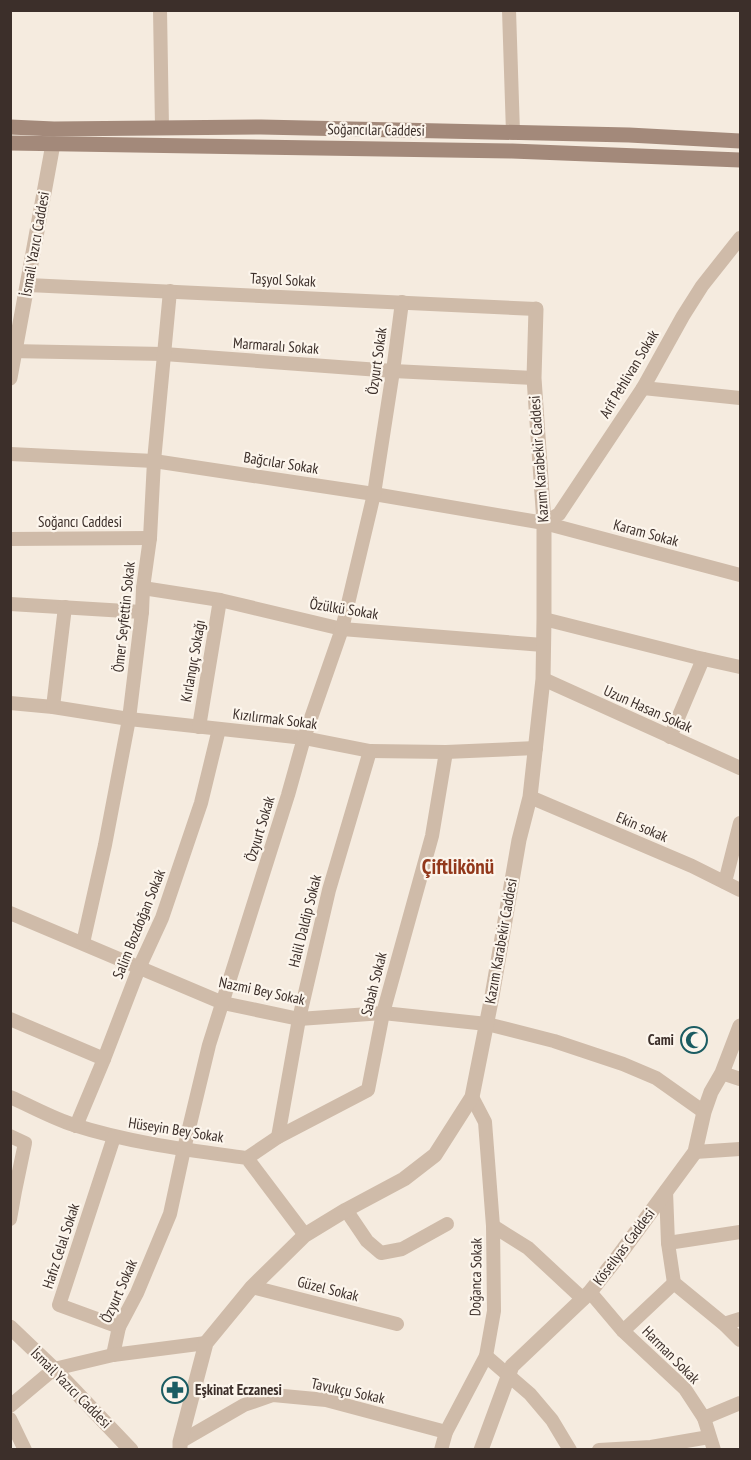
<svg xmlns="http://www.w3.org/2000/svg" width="751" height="1460" font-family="'PT Sans Narrow',sans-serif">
  <rect width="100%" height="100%" fill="#f5ebdf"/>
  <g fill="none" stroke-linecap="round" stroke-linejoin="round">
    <g stroke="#cfbba9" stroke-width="14">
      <polyline points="160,10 162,127"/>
      <polyline points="509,10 513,133"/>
      <polyline points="28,285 536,309"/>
      <polyline points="10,351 164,354 393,371 534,378"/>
      <polyline points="643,388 740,398"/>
      <polyline points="10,454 154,461 374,494 544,523 740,575"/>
      <polyline points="544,523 559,514 643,388 683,316 702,286 740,238"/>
      <polyline points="10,539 150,538"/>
      <polyline points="143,588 220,600 342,629 543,645"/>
      <polyline points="10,604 142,612"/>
      <polyline points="544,619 695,657 740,667"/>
      <polyline points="543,679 740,768"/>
      <polyline points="10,703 53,707 129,719 304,738 370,751 446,752 536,748"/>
      <polyline points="53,707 65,607"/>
      <polyline points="199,727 220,600"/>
      <polyline points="670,737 703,659"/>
      <polyline points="530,797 692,866 740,890"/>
      <polyline points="725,882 740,823"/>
      <polyline points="10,913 223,1003 299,1019 383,1013 487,1024 554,1041 623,1064 656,1078 704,1112"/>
      <polyline points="83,943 105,845 129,719 142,612 143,588 150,538 154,461 170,291"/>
      <polyline points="10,1019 104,1059"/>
      <polyline points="722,1073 740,1079"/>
      <path d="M10,1097c21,9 42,21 64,28 56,18 115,25 173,33l58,77"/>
      <polyline points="76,1126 104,1059 139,968 162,918 201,803 219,729"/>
      <polyline points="10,1136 25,1143 15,1191 10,1219"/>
      <polyline points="114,1137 59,1305 119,1327"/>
      <polyline points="278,1137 299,1019 329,890 370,751"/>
      <polyline points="695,1152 740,1149"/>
      <polyline points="247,1158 278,1137 368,1090 383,1013 432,836 446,752"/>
      <polyline points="666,1191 668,1243 674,1283 724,1324 740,1340"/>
      <polyline points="346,1210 367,1241 381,1253 402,1249 447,1224"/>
      <polyline points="493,1226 528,1248 583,1299"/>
      <polyline points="668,1243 740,1232"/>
      <polyline points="252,1287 397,1324"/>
      <polyline points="590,1292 623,1331 685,1389 704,1418 714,1450"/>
      <polyline points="724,1324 740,1319"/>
      <polyline points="623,1331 674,1283"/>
      <polyline points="113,1355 119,1327 137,1293 170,1214 184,1149 209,1045 288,795 304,738 342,629 374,494 393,371 402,302"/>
      <polyline points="486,1356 530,1394 552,1420 570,1450"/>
      <polyline points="10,1406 54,1369 113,1355 206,1343"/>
      <polyline points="704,1418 740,1403"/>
      <polyline points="10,1419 25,1450"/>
      <polyline points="180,1442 244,1405 273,1395 326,1400 446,1432"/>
      <polyline points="441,1450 446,1432 486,1356 494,1311 493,1226 485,1122 472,1097"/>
      <polyline points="599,1450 651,1447 709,1437"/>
    </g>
    <g stroke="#cfbba9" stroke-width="15">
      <polyline points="10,378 53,144"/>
      <polyline points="10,1327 54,1369 131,1450"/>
      <polyline points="180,1450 180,1442 206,1343 252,1287 305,1235 346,1210 404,1179 435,1155 472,1097 492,996 519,840 530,797 543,679 544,619 544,523 534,378 536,309"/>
      <polyline points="481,1450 512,1366 590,1292 617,1258 695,1152 704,1112 711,1092 722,1073 740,1026"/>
    </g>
    <g stroke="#a3897a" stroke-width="15">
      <polyline points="10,127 54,129 261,127 629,135 740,141"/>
      <polyline points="10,143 512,151 740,160"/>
    </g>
  </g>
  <defs>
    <symbol id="mosque-ring" viewBox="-11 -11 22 22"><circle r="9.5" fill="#fcf5ec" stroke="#1b5c62" stroke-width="1.5"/><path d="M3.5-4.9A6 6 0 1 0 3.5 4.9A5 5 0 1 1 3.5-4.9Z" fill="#1b5c62"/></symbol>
    <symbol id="pharmacy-ring" viewBox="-11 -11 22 22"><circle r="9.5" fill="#fcf5ec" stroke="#1b5c62" stroke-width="1.5"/><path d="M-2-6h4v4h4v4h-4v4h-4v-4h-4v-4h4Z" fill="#1b5c62"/></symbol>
  </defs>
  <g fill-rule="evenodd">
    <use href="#mosque-ring" x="679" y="1025" width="30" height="30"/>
    <use href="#pharmacy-ring" x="160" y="1375" width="30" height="30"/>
  </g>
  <g text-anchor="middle" stroke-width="4.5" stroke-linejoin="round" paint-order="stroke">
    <g font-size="15" fill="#3c2f2a" stroke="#fcf5ec">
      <text transform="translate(376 130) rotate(1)" y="5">Soğancılar Caddesi</text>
      <text transform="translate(35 244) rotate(-80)" y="5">İsmail Yazıcı Caddesi</text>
      <text transform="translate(283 280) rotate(3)" y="5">Taşyol Sokak</text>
      <text transform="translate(276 346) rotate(4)" y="5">Marmaralı Sokak</text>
      <text transform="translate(377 361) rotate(-82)" y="5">Özyurt Sokak</text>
      <text transform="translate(629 374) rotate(-59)" y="5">Arif Pehlivan Sokak</text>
      <text transform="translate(539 459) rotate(-94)" y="5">Kazım Karabekir Caddesi</text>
      <text transform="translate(281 463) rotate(9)" y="5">Bağcılar Sokak</text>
      <text x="80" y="527">Soğancı Caddesi</text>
      <text transform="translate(646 533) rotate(15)" y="5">Karam Sokak</text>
      <text transform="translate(344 609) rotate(9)" y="5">Özülkü Sokak</text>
      <text transform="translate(124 617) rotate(-84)" y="5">Ömer Seyfettin Sokak</text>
      <text transform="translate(193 661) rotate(-80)" y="5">Kırlangıç Sokağı</text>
      <text transform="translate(648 709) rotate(24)" y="5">Uzun Hasan Sokak</text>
      <text transform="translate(275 719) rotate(7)" y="5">Kızılırmak Sokak</text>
      <text transform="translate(642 827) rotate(23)" y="5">Ekin sokak</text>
      <text transform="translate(260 829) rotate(-73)" y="5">Özyurt Sokak</text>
      <text transform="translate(305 921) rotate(-76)" y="5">Halil Daldip Sokak</text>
      <text transform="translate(139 924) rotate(-68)" y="5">Salim Bozdoğan Sokak</text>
      <text transform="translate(501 941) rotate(-80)" y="5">Kazım Karabekir Caddesi</text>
      <text transform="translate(374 984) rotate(-76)" y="5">Sabah Sokak</text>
      <text transform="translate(262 991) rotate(12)" y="5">Nazmi Bey Sokak</text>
      <text transform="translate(176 1130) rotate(9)" y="5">Hüseyin Bey Sokak</text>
      <text transform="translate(61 1246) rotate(-72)" y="5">Hafız Celal Sokak</text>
      <text transform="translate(624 1247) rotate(-53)" y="5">Köseilyas Caddesi</text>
      <text transform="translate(476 1277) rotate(-89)" y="5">Doğanca Sokak</text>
      <text transform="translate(328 1289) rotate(14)" y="5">Güzel Sokak</text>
      <text transform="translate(119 1291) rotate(-66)" y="5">Özyurt Sokak</text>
      <text transform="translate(671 1355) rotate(45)" y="5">Harman Sokak</text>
      <text transform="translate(71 1388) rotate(45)" y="5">İsmail Yazıcı Caddesi</text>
      <text transform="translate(348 1391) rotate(12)" y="5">Tavukçu Sokak</text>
    </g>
    <g font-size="15" font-weight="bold" fill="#3c2f2a" stroke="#fcf5ec" text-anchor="end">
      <text x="674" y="1045">Cami</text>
      <text x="195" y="1395" text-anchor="start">Eşkinat Eczanesi</text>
    </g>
    <g font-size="21" font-weight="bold" fill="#92381b" stroke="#fcf5ec">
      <text x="458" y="874">Çiftlikönü</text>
    </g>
  </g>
  <rect width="751" height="1460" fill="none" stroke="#3c2f2a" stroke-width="24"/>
</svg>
